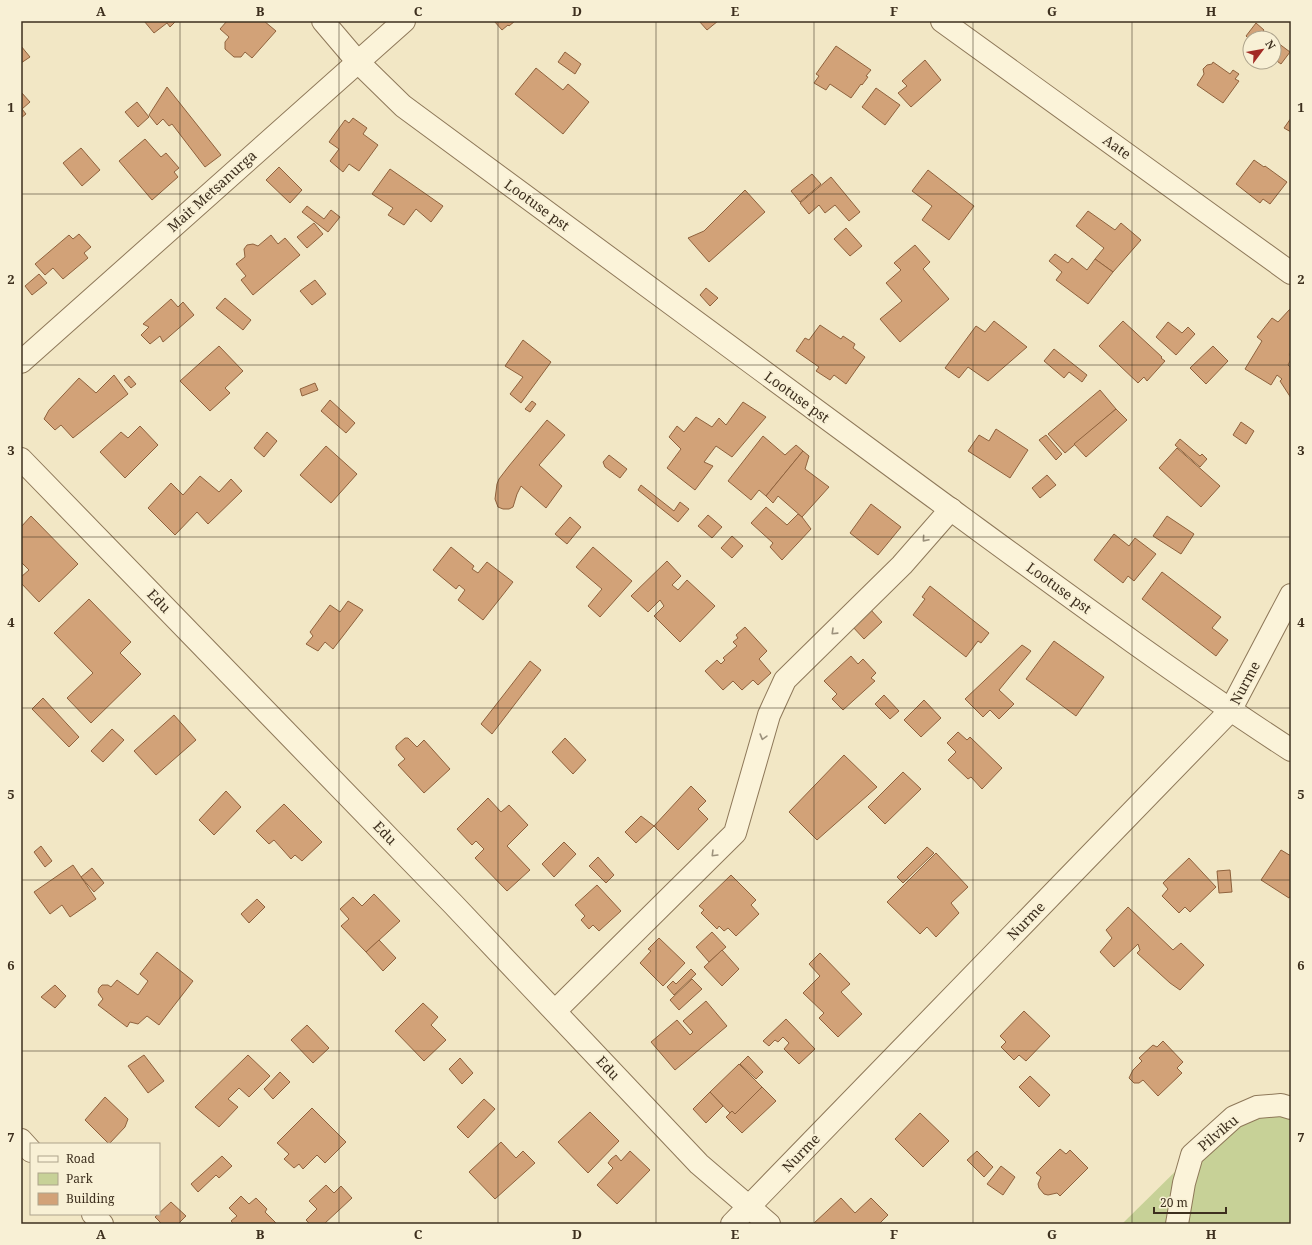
<svg xmlns="http://www.w3.org/2000/svg" width="1312" height="1245" font-family="'Noto Serif',serif">
  <rect width="100%" height="100%" fill="#f2e7c5"/>
  <polygon fill="#c7d197" points="1291,1108 1291,1224 1122,1224 1192,1155 1234,1117"/>
  <g fill="#d2a278" stroke="#8f623d">
    <polygon points="144,21 176,21 170,27 167,23 154,33"/>
    <polygon points="227,21 264,21 276,31 252,58 245,52 241,57 234,57 225,49 225,42 229,37 220,29"/>
    <polygon points="494,21 515,21 509,26 508,25 502,30"/>
    <polygon points="699,21 718,21 707,30"/>
    <polygon points="1256,23 1264,30 1258,38 1250,38 1250,40 1246,36"/>
    <polygon points="1274,40 1290,52 1281,64 1274,59"/>
    <polygon points="21,46 30,57 21,63"/>
    <polygon points="836,46 871,70 866,76 868,77 862,85 861,84 851,98 830,84 826,90 814,83 819,76 816,74"/>
    <polygon points="565,52 581,64 575,74 558,62"/>
    <polygon points="925,60 941,80 911,107 898,93 907,86 902,81"/>
    <polygon points="1213,62 1230,74 1233,70 1239,74 1235,79 1239,81 1223,103 1197,85 1204,74 1203,69 1207,65 1212,64"/>
    <polygon points="536,68 563,90 568,84 589,102 563,134 515,94"/>
    <polygon points="167,87 221,155 205,167 172,124 169,126 163,119 157,125 149,115"/>
    <polygon points="876,88 900,105 885,125 862,107"/>
    <polygon points="21,92 30,102 22,109 26,114 21,118"/>
    <polygon points="137,102 149,117 138,127 125,112"/>
    <polygon points="353,118 367,128 363,134 378,145 359,171 349,164 343,172 330,161 339,149 329,142 345,120 349,123"/>
    <polygon points="1291,118 1291,132 1284,128"/>
    <polygon points="145,139 161,157 166,153 179,168 174,172 178,177 152,200 119,161"/>
    <polygon points="81,148 100,170 82,186 63,163"/>
    <polygon points="1254,160 1264,167 1265,166 1287,182 1270,204 1263,199 1260,203 1236,184"/>
    <polygon points="279,167 302,190 290,203 266,180"/>
    <polygon points="390,169 443,206 431,222 416,209 404,225 388,215 393,208 372,194"/>
    <polygon points="928,170 974,206 949,240 922,220 932,206 912,191"/>
    <polygon points="812,174 821,184 800,202 791,191"/>
    <polygon points="831,177 860,212 849,221 835,205 825,213 819,205 809,214 800,203"/>
    <polygon points="745,190 765,212 709,262 688,238 704,231"/>
    <polygon points="307,206 324,219 331,210 340,217 328,232 302,212"/>
    <polygon points="1088,211 1115,230 1121,223 1141,240 1113,272 1095,259 1104,248 1076,226"/>
    <polygon points="314,223 323,234 307,248 297,237"/>
    <polygon points="846,228 862,246 850,256 834,239"/>
    <polygon points="79,234 91,247 84,253 88,258 63,279 53,268 45,275 35,264 69,235 73,239"/>
    <polygon points="271,235 278,244 285,238 300,255 253,295 241,280 246,276 236,264 245,257 244,249 247,245 253,244 258,246"/>
    <polygon points="915,245 930,262 923,269 949,299 900,342 880,319 902,301 886,283 901,270 894,263"/>
    <polygon points="1055,254 1068,263 1072,258 1087,270 1095,259 1113,272 1088,304 1056,280 1062,272 1049,261"/>
    <polygon points="39,274 47,283 32,295 25,286"/>
    <polygon points="315,280 326,294 312,305 300,291"/>
    <polygon points="706,288 718,298 710,306 700,295"/>
    <polygon points="225,298 251,320 243,330 216,308"/>
    <polygon points="171,299 178,307 183,302 194,315 163,342 160,336 150,344 141,335 149,327 143,324"/>
    <polygon points="1290,309 1291,310 1291,352 1290,354 1291,359 1288,365 1291,368 1291,398 1280,381 1282,379 1277,375 1271,385 1245,369 1262,341 1257,337 1272,318 1278,322"/>
    <polygon points="994,321 1027,347 988,381 968,367 959,378 945,368 976,326 985,332"/>
    <polygon points="1123,321 1162,357 1161,358 1165,361 1147,381 1144,377 1138,383 1099,346"/>
    <polygon points="1168,322 1182,333 1188,327 1195,334 1176,355 1156,337"/>
    <polygon points="820,325 841,339 843,336 855,344 853,348 865,357 846,384 834,375 830,380 816,371 819,367 796,351 805,338 809,340"/>
    <polygon points="523,340 551,362 521,403 510,394 523,377 505,366"/>
    <polygon points="219,346 243,371 225,388 230,393 210,411 180,381"/>
    <polygon points="1213,346 1228,361 1206,384 1190,368"/>
    <polygon points="1054,349 1087,375 1082,382 1069,372 1064,378 1044,361"/>
    <polygon points="114,375 128,394 73,438 61,425 55,430 44,419 49,410 79,378 96,393"/>
    <polygon points="129,376 136,384 131,388 124,380"/>
    <polygon points="315,383 318,390 302,396 300,389"/>
    <polygon points="1100,390 1116,409 1065,453 1048,434"/>
    <polygon points="330,400 355,423 346,433 321,411"/>
    <polygon points="532,401 536,404 530,412 525,409"/>
    <polygon points="743,402 766,417 732,457 716,446 704,462 713,466 695,490 667,468 681,449 669,437 677,426 684,432 696,417 712,427 719,418 726,425"/>
    <polygon points="1116,409 1127,420 1086,457 1074,444"/>
    <polygon points="547,420 565,435 539,465 562,486 546,508 521,486 517,494 513,507 509,509 503,509 498,507 495,499 497,484 499,479 509,466"/>
    <polygon points="1241,422 1254,431 1246,444 1233,435"/>
    <polygon points="140,426 158,445 125,478 100,452 121,432 128,438"/>
    <polygon points="996,429 1028,450 1010,478 968,451 979,435 989,441"/>
    <polygon points="267,432 277,441 264,457 254,448"/>
    <polygon points="1046,435 1062,454 1056,460 1039,440"/>
    <polygon points="763,436 785,455 796,445 803,451 766,496 759,490 751,500 728,481"/>
    <polygon points="1180,439 1200,456 1202,454 1207,459 1200,467 1175,445"/>
    <polygon points="326,446 357,474 331,503 300,475"/>
    <polygon points="1177,448 1220,486 1201,507 1159,468"/>
    <polygon points="803,451 809,456 805,469 829,487 802,517 778,496 773,503 766,496"/>
    <polygon points="609,455 627,469 620,478 605,467 603,462"/>
    <polygon points="1047,475 1056,485 1040,498 1032,488"/>
    <polygon points="200,476 219,492 231,479 242,491 208,524 197,512 175,535 148,508 171,483 183,495"/>
    <polygon points="641,485 674,511 680,502 689,509 678,522 638,490"/>
    <polygon points="871,504 901,527 878,555 850,533"/>
    <polygon points="766,507 787,525 798,514 802,517 811,529 782,560 770,547 773,543 751,523"/>
    <polygon points="708,515 722,527 712,538 698,526"/>
    <polygon points="31,516 78,564 39,602 21,583 21,577 29,570 21,562 21,527"/>
    <polygon points="1167,516 1194,534 1181,554 1153,536"/>
    <polygon points="570,517 581,527 567,544 555,534"/>
    <polygon points="1114,534 1129,546 1135,538 1156,554 1134,581 1128,576 1123,583 1094,560"/>
    <polygon points="732,536 743,546 732,558 721,548"/>
    <polygon points="451,547 474,566 472,569 478,573 487,562 513,582 483,620 458,600 465,590 459,585 456,589 433,570"/>
    <polygon points="593,547 632,581 600,617 588,606 602,589 576,567"/>
    <polygon points="667,561 681,576 672,585 678,590 687,580 715,606 680,642 654,616 664,606 660,600 648,612 631,596"/>
    <polygon points="1162,572 1221,617 1212,628 1228,640 1216,656 1142,599"/>
    <polygon points="930,586 989,633 981,643 978,641 966,657 913,615 925,599 922,597"/>
    <polygon points="89,599 131,642 120,653 141,674 91,723 67,698 93,673 54,633"/>
    <polygon points="348,601 363,610 333,649 325,642 318,651 306,644 313,636 310,632 330,605 340,612"/>
    <polygon points="870,609 882,622 864,639 852,626"/>
    <polygon points="745,627 767,651 759,659 771,673 758,685 753,680 742,690 733,681 723,690 705,671 717,660 721,664 725,660 723,658 737,646 733,642 738,638 736,635"/>
    <polygon points="1054,641 1104,677 1076,716 1026,679"/>
    <polygon points="1022,645 1031,651 999,690 1014,704 999,719 990,710 983,717 965,699"/>
    <polygon points="851,656 858,664 863,659 876,673 871,678 875,681 843,710 832,699 837,694 824,681"/>
    <polygon points="530,661 541,670 492,734 481,724"/>
    <polygon points="884,695 899,711 890,719 875,704"/>
    <polygon points="43,698 79,737 69,747 32,709"/>
    <polygon points="924,700 941,718 921,737 904,720"/>
    <polygon points="174,715 196,740 156,775 134,751"/>
    <polygon points="112,729 124,740 103,762 91,751"/>
    <polygon points="958,732 967,740 970,737 1002,768 982,789 971,777 968,779 948,760 956,752 947,743"/>
    <polygon points="405,738 408,738 417,747 424,740 450,769 424,793 398,765 405,759 396,749 396,746"/>
    <polygon points="565,738 586,760 573,774 552,752"/>
    <polygon points="844,755 877,787 817,840 789,812"/>
    <polygon points="903,772 921,789 885,824 868,807"/>
    <polygon points="691,786 706,801 698,809 708,819 678,850 654,826"/>
    <polygon points="226,791 241,807 214,835 199,820"/>
    <polygon points="488,798 501,812 509,805 528,825 507,846 530,870 507,891 475,858 484,849 476,841 472,845 457,829"/>
    <polygon points="284,804 322,842 302,861 295,855 291,859 274,840 269,844 256,831"/>
    <polygon points="641,816 654,826 636,843 625,832"/>
    <polygon points="564,842 576,854 554,877 542,864"/>
    <polygon points="41,846 52,861 45,867 34,852"/>
    <polygon points="927,847 934,853 903,883 897,877"/>
    <polygon points="1281,850 1291,856 1291,895 1289,898 1261,880"/>
    <polygon points="936,853 968,887 951,903 959,913 936,937 927,927 920,934 887,902"/>
    <polygon points="598,857 614,875 606,883 589,866"/>
    <polygon points="1189,858 1216,887 1190,912 1185,907 1179,913 1162,896 1168,889 1163,883"/>
    <polygon points="73,865 96,899 70,917 62,905 50,914 34,892"/>
    <polygon points="92,868 104,883 94,892 81,877"/>
    <polygon points="1230,870 1232,892 1219,893 1217,871"/>
    <polygon points="731,875 756,900 751,905 759,914 736,936 728,928 724,931 719,926 717,929 701,913 704,910 699,906"/>
    <polygon points="597,885 621,911 599,931 593,925 589,929 581,920 585,916 575,905"/>
    <polygon points="374,894 400,921 366,952 341,926 349,919 340,909 353,897 362,906"/>
    <polygon points="257,899 265,907 249,923 241,914"/>
    <polygon points="1128,907 1173,950 1181,943 1204,965 1180,990 1170,983 1137,953 1140,950 1138,944 1114,967 1100,952 1112,938 1106,930"/>
    <polygon points="712,932 726,947 709,962 696,947"/>
    <polygon points="659,938 685,963 663,986 640,963 651,951 648,949"/>
    <polygon points="379,940 396,958 383,971 366,952"/>
    <polygon points="722,950 739,969 722,986 704,967"/>
    <polygon points="157,952 193,981 159,1025 147,1016 138,1024 130,1022 127,1027 98,1005 103,999 98,992 99,988 102,985 108,985 111,987 117,980 138,995 148,981 140,974"/>
    <polygon points="820,953 850,984 841,992 862,1014 838,1037 819,1018 824,1013 803,993 820,976 809,964"/>
    <polygon points="691,969 696,974 674,995 667,987 673,981 676,984"/>
    <polygon points="692,979 702,989 679,1010 670,1000"/>
    <polygon points="55,985 66,996 55,1008 41,997"/>
    <polygon points="706,1001 727,1026 675,1070 651,1042 677,1020 690,1035 693,1032 683,1021"/>
    <polygon points="423,1003 438,1017 431,1025 446,1040 424,1061 395,1031"/>
    <polygon points="1024,1011 1050,1036 1026,1061 1019,1055 1014,1060 1001,1047 1006,1042 1000,1036"/>
    <polygon points="786,1019 815,1049 799,1064 784,1049 789,1043 783,1037 778,1042 775,1040 769,1046 763,1041"/>
    <polygon points="307,1025 329,1048 313,1063 291,1040"/>
    <polygon points="1163,1041 1183,1062 1177,1068 1182,1073 1158,1096 1143,1080 1139,1083 1134,1083 1129,1078 1133,1070 1142,1061 1139,1058 1153,1045 1157,1047"/>
    <polygon points="144,1055 164,1081 148,1093 128,1066"/>
    <polygon points="248,1055 270,1076 249,1097 239,1088 228,1099 238,1107 219,1127 195,1107"/>
    <polygon points="748,1056 763,1072 756,1079 740,1064"/>
    <polygon points="460,1058 473,1073 462,1084 449,1069"/>
    <polygon points="739,1064 762,1087 735,1114 732,1111 730,1113 710,1092"/>
    <polygon points="280,1072 290,1082 273,1099 264,1089"/>
    <polygon points="1030,1076 1050,1095 1039,1107 1019,1087"/>
    <polygon points="762,1087 776,1101 742,1133 726,1117 732,1111 735,1114"/>
    <polygon points="710,1092 723,1106 706,1123 693,1109"/>
    <polygon points="105,1097 128,1119 125,1127 109,1144 85,1120"/>
    <polygon points="484,1099 495,1109 468,1138 457,1127"/>
    <polygon points="312,1108 346,1142 325,1163 317,1155 303,1169 299,1164 294,1168 284,1159 289,1154 277,1143"/>
    <polygon points="590,1112 619,1141 588,1173 558,1142"/>
    <polygon points="920,1113 949,1141 923,1167 895,1139"/>
    <polygon points="501,1142 516,1158 523,1151 535,1163 495,1199 469,1172"/>
    <polygon points="1060,1149 1066,1154 1070,1150 1088,1168 1060,1196 1057,1193 1048,1195 1044,1194 1039,1188 1038,1184 1041,1177 1036,1173"/>
    <polygon points="630,1151 650,1170 617,1204 597,1185 613,1168 608,1163 611,1159 616,1155 621,1161"/>
    <polygon points="977,1151 993,1167 984,1177 967,1160"/>
    <polygon points="222,1156 232,1166 219,1178 216,1175 198,1192 191,1184"/>
    <polygon points="1001,1166 1015,1177 1003,1195 987,1184"/>
    <polygon points="326,1185 334,1193 341,1186 352,1198 324,1224 310,1224 306,1220 317,1209 309,1201"/>
    <polygon points="241,1196 249,1204 256,1198 267,1209 265,1212 277,1224 234,1224 231,1221 237,1216 229,1208"/>
    <polygon points="841,1198 855,1213 871,1198 888,1215 879,1224 813,1224"/>
    <polygon points="171,1202 186,1216 178,1224 162,1224 155,1217"/>
  </g>
  <g fill="none" stroke-linecap="round" stroke-linejoin="round">
    <defs>
      <g id="street">
        <path d="M323,21l34,40 46,45c176,130 352,260 528,389 119,87 237,175 360,255"/>
        <polyline points="942,21 1291,273"/>
        <polyline points="21,362 404,21"/>
        <polyline points="21,459 453,904 699,1164 769,1224"/>
        <polyline points="555,1011 735,833 769,715 785,680 902,565 951,509"/>
        <polyline points="21,1140 31,1151"/>
        <polyline points="93,1214 102,1224"/>
        <polyline points="732,1224 1230,711 1291,595"/>
        <polyline points="1177,1224 1184,1183 1192,1155 1234,1117 1257,1107 1281,1105 1291,1108"/>
      </g>
    </defs>
    <use href="#street" stroke="#8e7859" stroke-width="24"/>
    <use href="#street" stroke="#fbf3d9" stroke-width="22"/>
  </g>
  <defs><path id="oneway-chevron" d="M-2-3.5L2.5 0L-2 3.5" fill="none" stroke-width="1.6" stroke-linecap="round" stroke-linejoin="round"/></defs>
  <g stroke="#9c917c">
    <use href="#oneway-chevron" transform="translate(925 539) rotate(131)"/>
    <use href="#oneway-chevron" transform="translate(834 632) rotate(136)"/>
    <use href="#oneway-chevron" transform="translate(763 737) rotate(106)"/>
    <use href="#oneway-chevron" transform="translate(714 854) rotate(135)"/>
  </g>
  <path fill="none" stroke="#3d2f1e" stroke-width="1" stroke-opacity="0.55" d="M180,21v1203M339,21v1203M498,21v1203M656,21v1203M814,21v1203M973,21v1203M1132,21v1203M21,194h1270M21,365h1270M21,537h1270M21,708h1270M21,880h1270M21,1051h1270"/>
  <g text-anchor="middle" stroke-width="4" stroke-linejoin="round" paint-order="stroke">
    <g font-size="14" fill="#3d2f1e" stroke="#f8f0d5">
      <text transform="translate(1117 147) rotate(36)" y="5">Aate</text>
      <text transform="translate(212 191) rotate(-42)" y="5">Mait Metsanurga</text>
      <text transform="translate(537 205) rotate(36)" y="5">Lootuse pst</text>
      <text transform="translate(797 397) rotate(36)" y="5">Lootuse pst</text>
      <text transform="translate(1059 588) rotate(36)" y="5">Lootuse pst</text>
      <text transform="translate(159 601) rotate(46)" y="5">Edu</text>
      <text transform="translate(1245 683) rotate(-62)" y="5">Nurme</text>
      <text transform="translate(385 833) rotate(46)" y="5">Edu</text>
      <text transform="translate(1026 921) rotate(-46)" y="5">Nurme</text>
      <text transform="translate(608 1068) rotate(47)" y="5">Edu</text>
      <text transform="translate(1218 1133) rotate(-40)" y="5">Pilviku</text>
      <text transform="translate(801 1153) rotate(-46)" y="5">Nurme</text>
    </g>
  </g>
  <rect width="1312" height="1245" fill="none" stroke="#f8f0d5" stroke-width="44"/>
  <rect x="30" y="1143" width="130" height="72" fill="#f8f0d5" stroke="#ada38c"/>
  <rect x="38" y="1156" width="20" height="6" fill="#fbf3d9" stroke="#ada38c"/>
  <text x="66" y="1163" font-size="12" fill="#3d2f1e">Road</text>
  <rect x="38" y="1173" width="20" height="12" fill="#c7d197" stroke="#ada38c"/>
  <text x="66" y="1183" font-size="12" fill="#3d2f1e">Park</text>
  <rect x="38" y="1193" width="20" height="12" fill="#d2a278" stroke="#ada38c"/>
  <text x="66" y="1203" font-size="12" fill="#3d2f1e">Building</text>
  <g transform="translate(1262 50) rotate(58)"><circle r="19" fill="#f8f0d5" stroke="#ada38c"/>
  <path d="M0-3L7 15L0 10L-7 15Z" fill="#a22a24"/>
  <text y="-6" font-size="11" font-weight="bold" text-anchor="middle" fill="#3d2f1e">N</text>
  </g>
  <path d="M1154 1207v6h72v-6" fill="none" stroke="#3d2f1e" stroke-width="2"/>
  <text x="1160" y="1207" font-size="12" fill="#3d2f1e" stroke="#f8f0d5" stroke-width="3" paint-order="stroke">20 m</text>
  <rect x="22" y="22" width="1268" height="1201" fill="none" stroke="#3d2f1e" stroke-width="1.5"/>
  <g font-size="13" text-anchor="middle" font-weight="bold" fill="#3d2f1e">
    <text x="101" y="16">A</text>
    <text x="260" y="16">B</text>
    <text x="418" y="16">C</text>
    <text x="577" y="16">D</text>
    <text x="735" y="16">E</text>
    <text x="894" y="16">F</text>
    <text x="1052" y="16">G</text>
    <text x="1211" y="16">H</text>
    <text x="11" y="112">1</text>
    <text x="1301" y="112">1</text>
    <text x="11" y="284">2</text>
    <text x="1301" y="284">2</text>
    <text x="11" y="455">3</text>
    <text x="1301" y="455">3</text>
    <text x="11" y="627">4</text>
    <text x="1301" y="627">4</text>
    <text x="11" y="799">5</text>
    <text x="1301" y="799">5</text>
    <text x="11" y="970">6</text>
    <text x="1301" y="970">6</text>
    <text x="11" y="1142">7</text>
    <text x="1301" y="1142">7</text>
    <text x="101" y="1239">A</text>
    <text x="260" y="1239">B</text>
    <text x="418" y="1239">C</text>
    <text x="577" y="1239">D</text>
    <text x="735" y="1239">E</text>
    <text x="894" y="1239">F</text>
    <text x="1052" y="1239">G</text>
    <text x="1211" y="1239">H</text>
  </g>
</svg>
